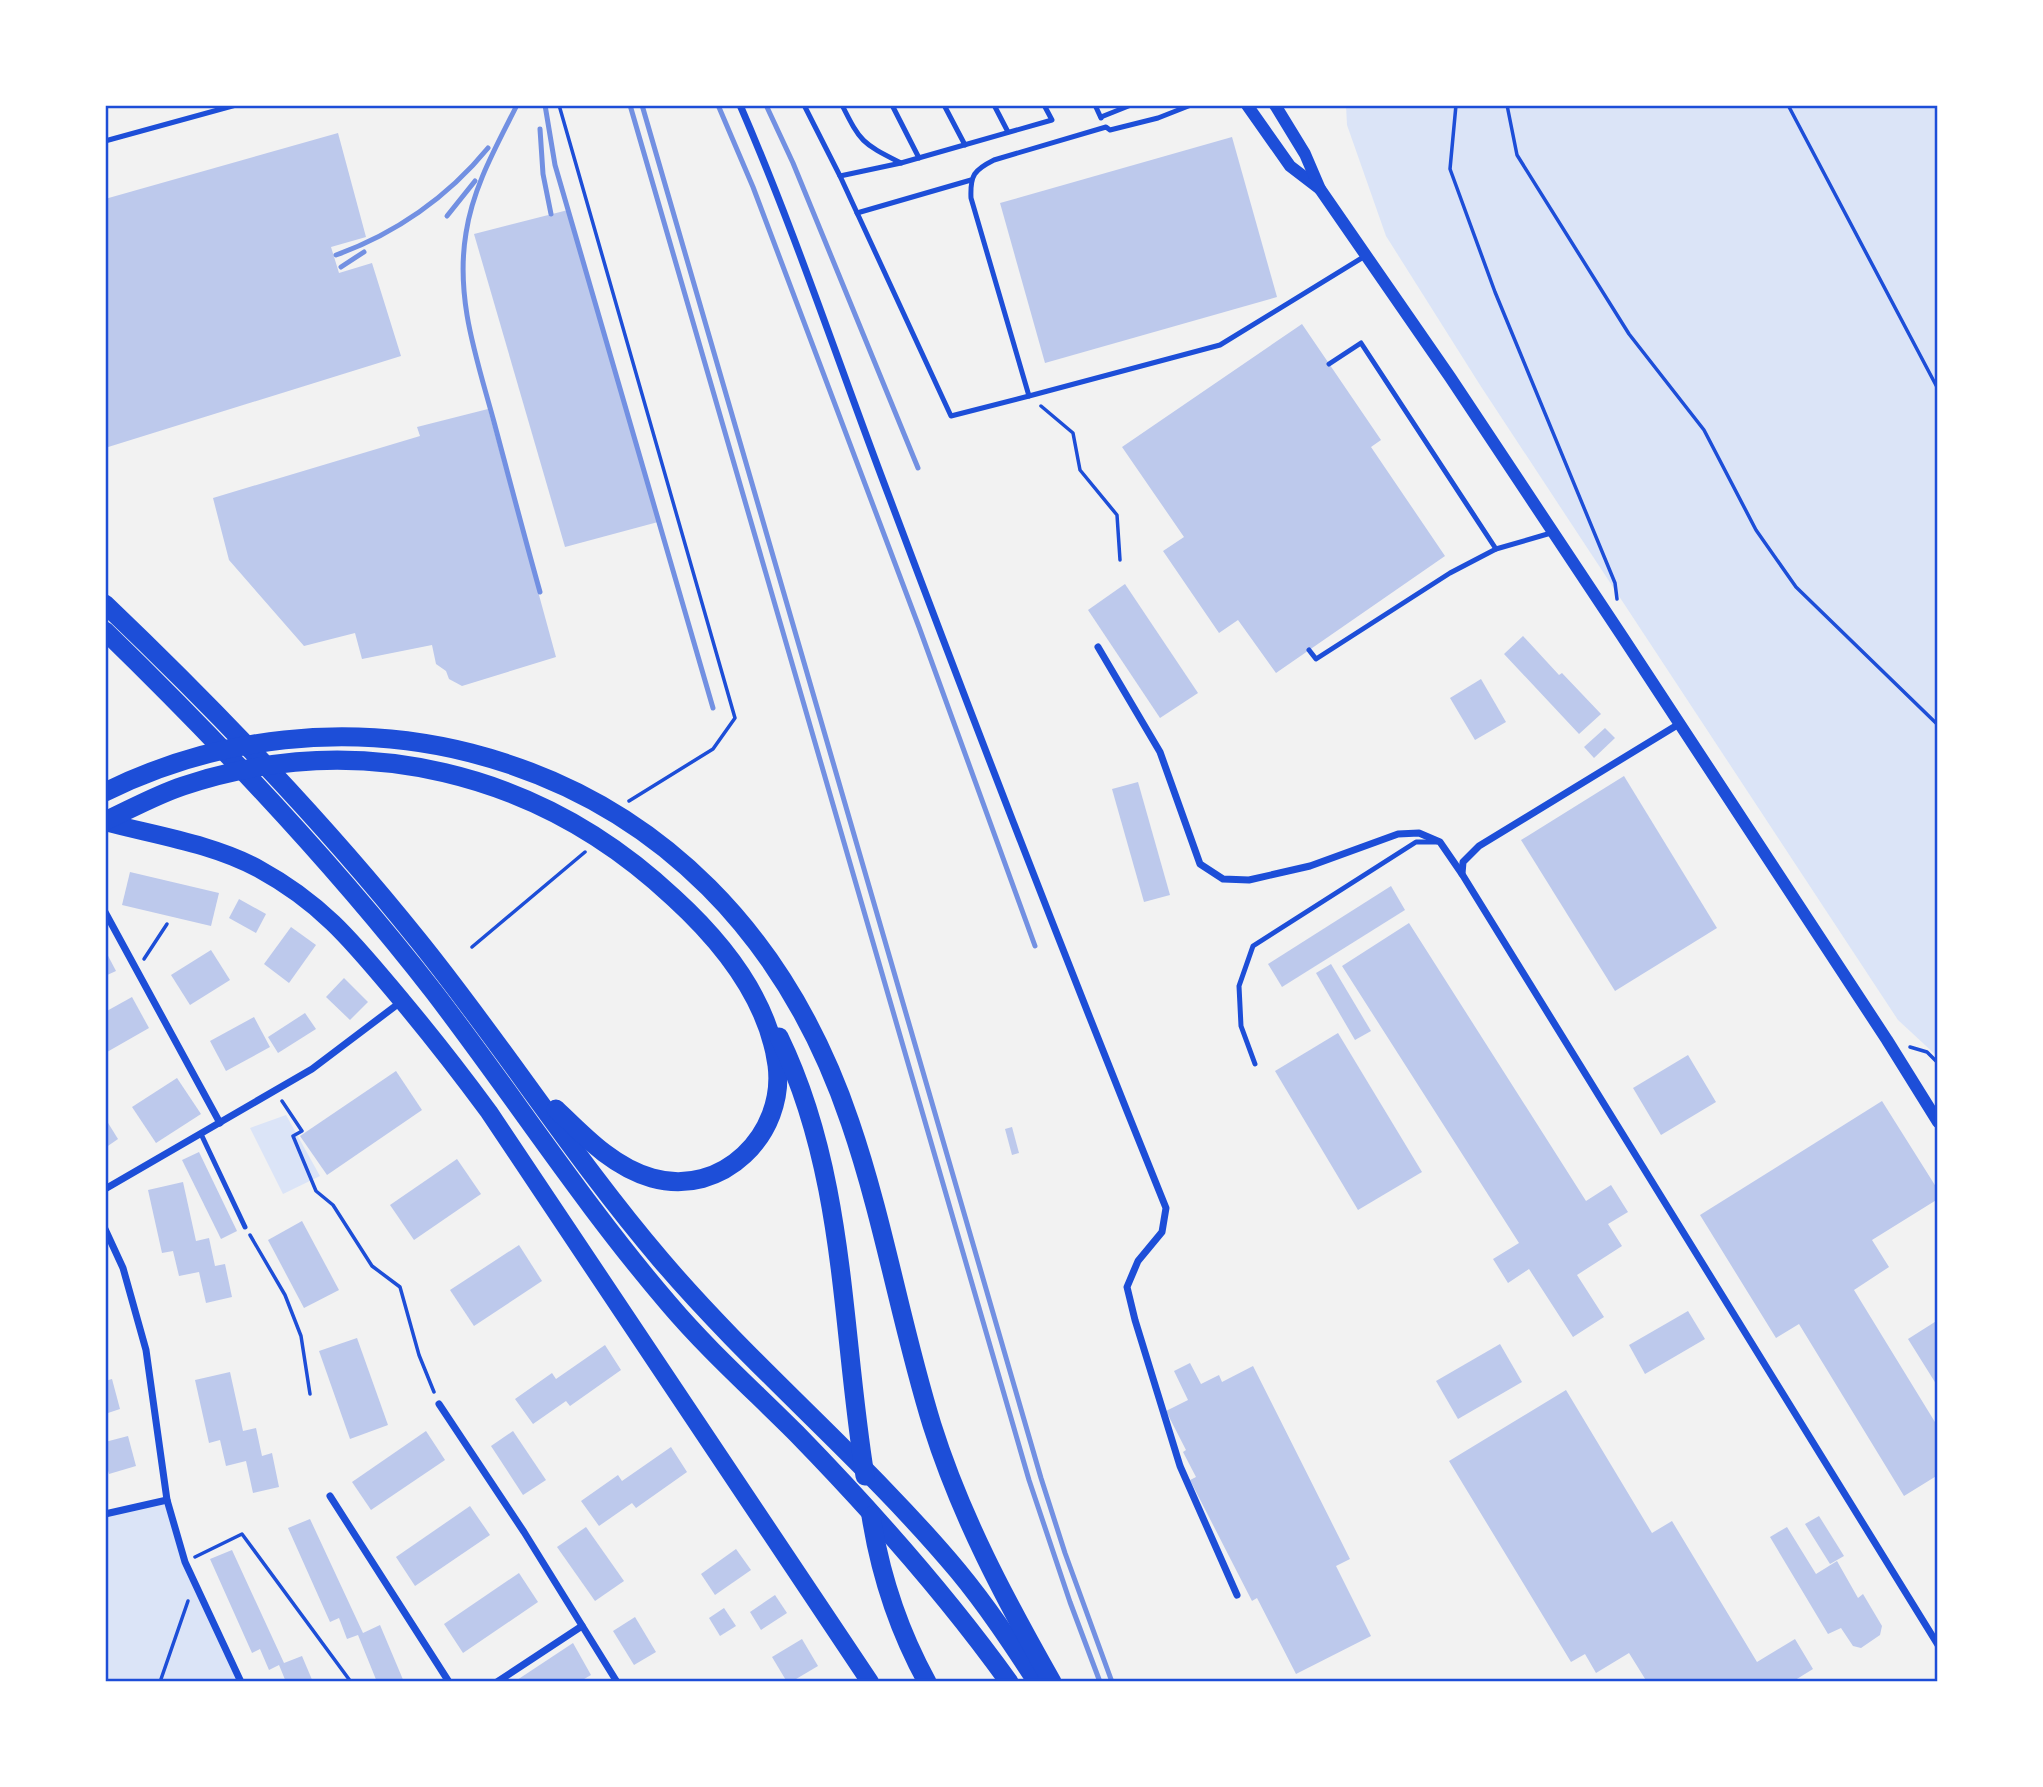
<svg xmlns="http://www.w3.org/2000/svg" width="2043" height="1787" font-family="'Exo 2',sans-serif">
  <rect width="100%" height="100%" fill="#f2f2f2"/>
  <g fill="#dbe4f7">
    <polygon points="1346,105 1938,105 1938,1057 1898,1020 1480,385 1386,236 1347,125"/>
    <polygon points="286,1115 320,1176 283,1194 250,1128"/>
    <polygon points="167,1500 185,1562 241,1682 105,1682 105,1514"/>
  </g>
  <g fill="#bdc9ec">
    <polygon points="338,133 366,237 331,247 339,273 372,263 401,356 105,448 105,199"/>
    <polygon points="1232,137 1277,297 1045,363 1000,203"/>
    <polygon points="568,210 658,522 565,547 474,234"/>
    <polygon points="1302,324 1381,440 1371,447 1445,556 1276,673 1238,620 1219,633 1163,551 1184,537 1122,447"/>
    <polygon points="488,409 556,657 462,686 449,679 446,671 436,664 432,645 362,659 355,633 304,646 229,560 213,498 420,436 417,427"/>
    <polygon points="1125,584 1198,693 1160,718 1088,610"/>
    <polygon points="1523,636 1559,675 1562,673 1601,714 1579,734 1504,654"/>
    <polygon points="1481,679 1506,722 1475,740 1450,698"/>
    <polygon points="1605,728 1615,738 1594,758 1584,747"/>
    <polygon points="1624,776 1717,928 1615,991 1521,840"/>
    <polygon points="1138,782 1170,895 1144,902 1112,789"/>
    <polygon points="130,872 219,893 211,926 122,905"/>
    <polygon points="1391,886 1405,910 1282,987 1268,964"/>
    <polygon points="239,899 266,914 256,933 229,918"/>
    <polygon points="1409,923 1586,1201 1611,1185 1628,1212 1608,1224 1622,1246 1577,1275 1604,1317 1573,1337 1529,1269 1508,1283 1493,1259 1519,1243 1342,966"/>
    <polygon points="291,927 316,945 289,983 264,964"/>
    <polygon points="105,950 116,971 105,976"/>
    <polygon points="211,950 230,980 190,1005 171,975"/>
    <polygon points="1331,964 1371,1031 1355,1040 1316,973"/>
    <polygon points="344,978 368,1002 350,1020 326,997"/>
    <polygon points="132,997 149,1028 107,1052 105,1047 105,1012"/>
    <polygon points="305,1013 316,1029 278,1053 268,1037"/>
    <polygon points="254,1017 270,1047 226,1071 210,1041"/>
    <polygon points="1338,1033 1422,1172 1358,1210 1275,1071"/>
    <polygon points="1688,1055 1716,1102 1661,1135 1633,1088"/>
    <polygon points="396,1071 422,1110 327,1175 300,1136"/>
    <polygon points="177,1078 201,1114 156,1143 132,1107"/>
    <polygon points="1882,1101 1938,1190 1938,1199 1872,1240 1889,1267 1854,1290 1938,1427 1938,1475 1904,1496 1799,1324 1776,1338 1700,1215"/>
    <polygon points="105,1118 118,1139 105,1148"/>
    <polygon points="1012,1127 1019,1153 1012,1155 1005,1129"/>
    <polygon points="199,1152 237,1231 221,1239 182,1160"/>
    <polygon points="457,1159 481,1194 414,1240 390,1205"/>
    <polygon points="183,1182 196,1241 209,1238 215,1266 225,1264 232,1297 206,1303 199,1272 179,1276 173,1251 162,1253 148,1190"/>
    <polygon points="302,1221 339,1290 304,1308 268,1240"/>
    <polygon points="519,1245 542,1281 474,1326 450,1290"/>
    <polygon points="1688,1311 1705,1339 1645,1374 1629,1345"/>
    <polygon points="1938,1320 1938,1387 1908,1339"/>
    <polygon points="357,1338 388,1425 350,1439 319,1351"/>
    <polygon points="1500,1344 1522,1382 1458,1419 1436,1381"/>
    <polygon points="605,1345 621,1370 570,1406 566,1401 533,1424 515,1399 552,1373 556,1379"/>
    <polygon points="1190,1363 1201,1384 1219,1375 1222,1382 1253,1366 1350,1559 1336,1566 1371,1636 1296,1674 1257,1598 1252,1601 1190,1480 1196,1477 1183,1452 1186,1450 1166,1411 1188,1400 1174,1371"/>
    <polygon points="230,1372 243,1431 256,1428 262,1456 272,1453 279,1487 253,1493 246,1461 226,1466 220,1440 209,1443 195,1380"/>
    <polygon points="112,1379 120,1409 105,1414 105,1381"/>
    <polygon points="1566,1390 1652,1533 1672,1521 1757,1662 1795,1639 1813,1669 1792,1682 1647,1682 1629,1653 1596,1673 1585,1654 1571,1662 1449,1461"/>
    <polygon points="426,1431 445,1460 371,1510 352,1482"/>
    <polygon points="513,1431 546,1480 523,1495 491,1446"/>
    <polygon points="128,1436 136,1466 109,1474 105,1461 105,1442"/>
    <polygon points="671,1447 687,1472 636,1508 632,1503 599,1526 581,1501 618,1475 622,1481"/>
    <polygon points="470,1506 490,1535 415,1586 396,1557"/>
    <polygon points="1819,1516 1844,1556 1830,1564 1805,1524"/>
    <polygon points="310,1519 363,1633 380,1625 404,1682 377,1682 358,1635 347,1639 339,1618 330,1622 288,1528"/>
    <polygon points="586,1527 624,1581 595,1601 557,1547"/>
    <polygon points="1787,1527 1816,1574 1837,1561 1858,1598 1863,1594 1882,1626 1880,1635 1861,1648 1853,1646 1841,1628 1828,1634 1770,1537"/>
    <polygon points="736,1549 751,1570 715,1595 701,1574"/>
    <polygon points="232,1550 284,1663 302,1656 313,1682 286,1682 279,1665 269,1670 260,1649 252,1653 210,1559"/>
    <polygon points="519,1573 538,1602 463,1653 444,1624"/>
    <polygon points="775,1595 787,1613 761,1630 750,1612"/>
    <polygon points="724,1608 736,1626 720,1636 709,1618"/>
    <polygon points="635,1617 656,1652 634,1665 613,1631"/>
    <polygon points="802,1639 818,1666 791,1682 787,1682 772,1657"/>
    <polygon points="573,1643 591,1675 579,1682 514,1682"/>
  </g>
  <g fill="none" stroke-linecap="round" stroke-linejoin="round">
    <g stroke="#1d4ed8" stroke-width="3.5">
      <polyline points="559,105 735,718 713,749 629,801"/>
      <polyline points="1456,105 1450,169 1495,292 1615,583 1617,599"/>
      <polyline points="1507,105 1517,155 1629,334 1704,430 1756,530 1796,587 1938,725"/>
      <polyline points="1788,105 1938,389"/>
      <polyline points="1041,406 1073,433 1080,470 1117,515 1120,560"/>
      <polyline points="472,947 585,852"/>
      <polyline points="144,959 167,924"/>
      <polyline points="1910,1047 1927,1052 1938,1063"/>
      <polyline points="282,1101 302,1131 293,1136 316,1191 333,1205 372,1266 400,1287 419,1355 434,1392"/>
      <polyline points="250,1235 285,1295 301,1336 310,1394"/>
      <polyline points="195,1557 242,1534 351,1682"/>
      <polyline points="160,1682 188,1601"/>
    </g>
    <g stroke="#1d4ed8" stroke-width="5">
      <polyline points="804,105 840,176 951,416 1029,396"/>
      <path d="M842,105c19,38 20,38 59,58"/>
      <polyline points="892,105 919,158"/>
      <polyline points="944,105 965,145"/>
      <polyline points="994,105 1008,132"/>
      <polyline points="1095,105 1101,118"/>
      <path d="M1191,105l-33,13 -48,12 -4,-3 -112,33c-20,10 -24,15 -23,38l58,198 191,-51 145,-89"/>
      <polyline points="1101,117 1131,105"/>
      <polyline points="105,141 236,105"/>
      <polyline points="840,176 901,163 1052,120 1044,105"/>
      <polyline points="857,213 971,180"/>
      <polyline points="1329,364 1361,343 1496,549"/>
      <polyline points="1309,650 1316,659 1450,573 1496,549 1551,533"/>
      <polyline points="1255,1064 1241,1026 1239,986 1253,946 1416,842 1436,842"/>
      <polyline points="201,1134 245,1227"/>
    </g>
    <g stroke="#1d4ed8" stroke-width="7">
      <path d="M740,105c56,129 100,263 150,394 89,237 181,474 276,709l-4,24 -24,29 -11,26 8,33 45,146 57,129"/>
      <polyline points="1098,647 1160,752 1200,864 1223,879 1249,880 1310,866 1398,834 1419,833 1440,842 1462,874"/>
      <polyline points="1679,724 1479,846 1463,862 1462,874 1938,1645"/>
      <polyline points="105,912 220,1123"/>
      <polyline points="105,1189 312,1069 402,1001"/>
      <polyline points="105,1229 123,1268 146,1350 167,1500 185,1562 241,1682"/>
      <polyline points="439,1404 524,1532 617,1682"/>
      <polyline points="330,1496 449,1682"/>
      <polyline points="105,1514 167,1500"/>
      <polyline points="497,1682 582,1626"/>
    </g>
    <g stroke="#1d4ed8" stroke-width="12">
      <polyline points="1247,105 1290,166 1320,189"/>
      <polyline points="1275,105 1305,154 1320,189 1450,377 1622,636 1887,1040 1938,1122"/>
    </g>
    <path stroke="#1d4ed8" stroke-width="18" d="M105,822c49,13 109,22 154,47 66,36 97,77 144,133 30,36 58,72 86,110l381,570"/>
    <g stroke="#1d4ed8" stroke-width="19">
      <path d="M105,604c111,106 217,216 313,336 84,104 156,218 243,320 93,109 205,201 297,311 29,35 54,73 79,111"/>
      <path d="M105,631c117,114 229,232 329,361 79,103 150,213 235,312 39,46 84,86 127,129 77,79 149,160 213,249"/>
      <path d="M105,792c113,-56 244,-70 366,-39 190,49 317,186 379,369 34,99 51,203 82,303 29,92 73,174 120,257"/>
      <path d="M105,821c26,-12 51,-26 78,-35 176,-59 357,-14 491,112 47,43 94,101 103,167 9,69 -55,133 -125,113 -39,-11 -68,-42 -96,-69"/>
      <path d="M779,1037c67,138 62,291 86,439"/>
      <path d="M871,1516c9,57 28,115 56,166"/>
    </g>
    <g stroke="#7290e2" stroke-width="5">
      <path d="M517,105c-21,42 -44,82 -51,128 -11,66 11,126 28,189 15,56 30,113 46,170"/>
      <polyline points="545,105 555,165 713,708"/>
      <polyline points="630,105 1029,1480 1070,1602 1100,1682"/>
      <polyline points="642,105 1041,1478 1065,1553 1112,1682"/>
      <polyline points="718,105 753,187 919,627 1035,946"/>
      <polyline points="766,105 793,163 918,468"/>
      <polyline points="540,129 543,174 551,214"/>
      <polyline points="447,216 475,181"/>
      <path d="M336,255c59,-21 112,-58 152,-107"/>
      <polyline points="341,267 364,252"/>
    </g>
  </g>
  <rect width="2043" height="1787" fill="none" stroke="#ffffff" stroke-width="214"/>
  <rect x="107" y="107" width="1829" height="1573" fill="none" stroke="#1d4ed8" stroke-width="2.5"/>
</svg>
